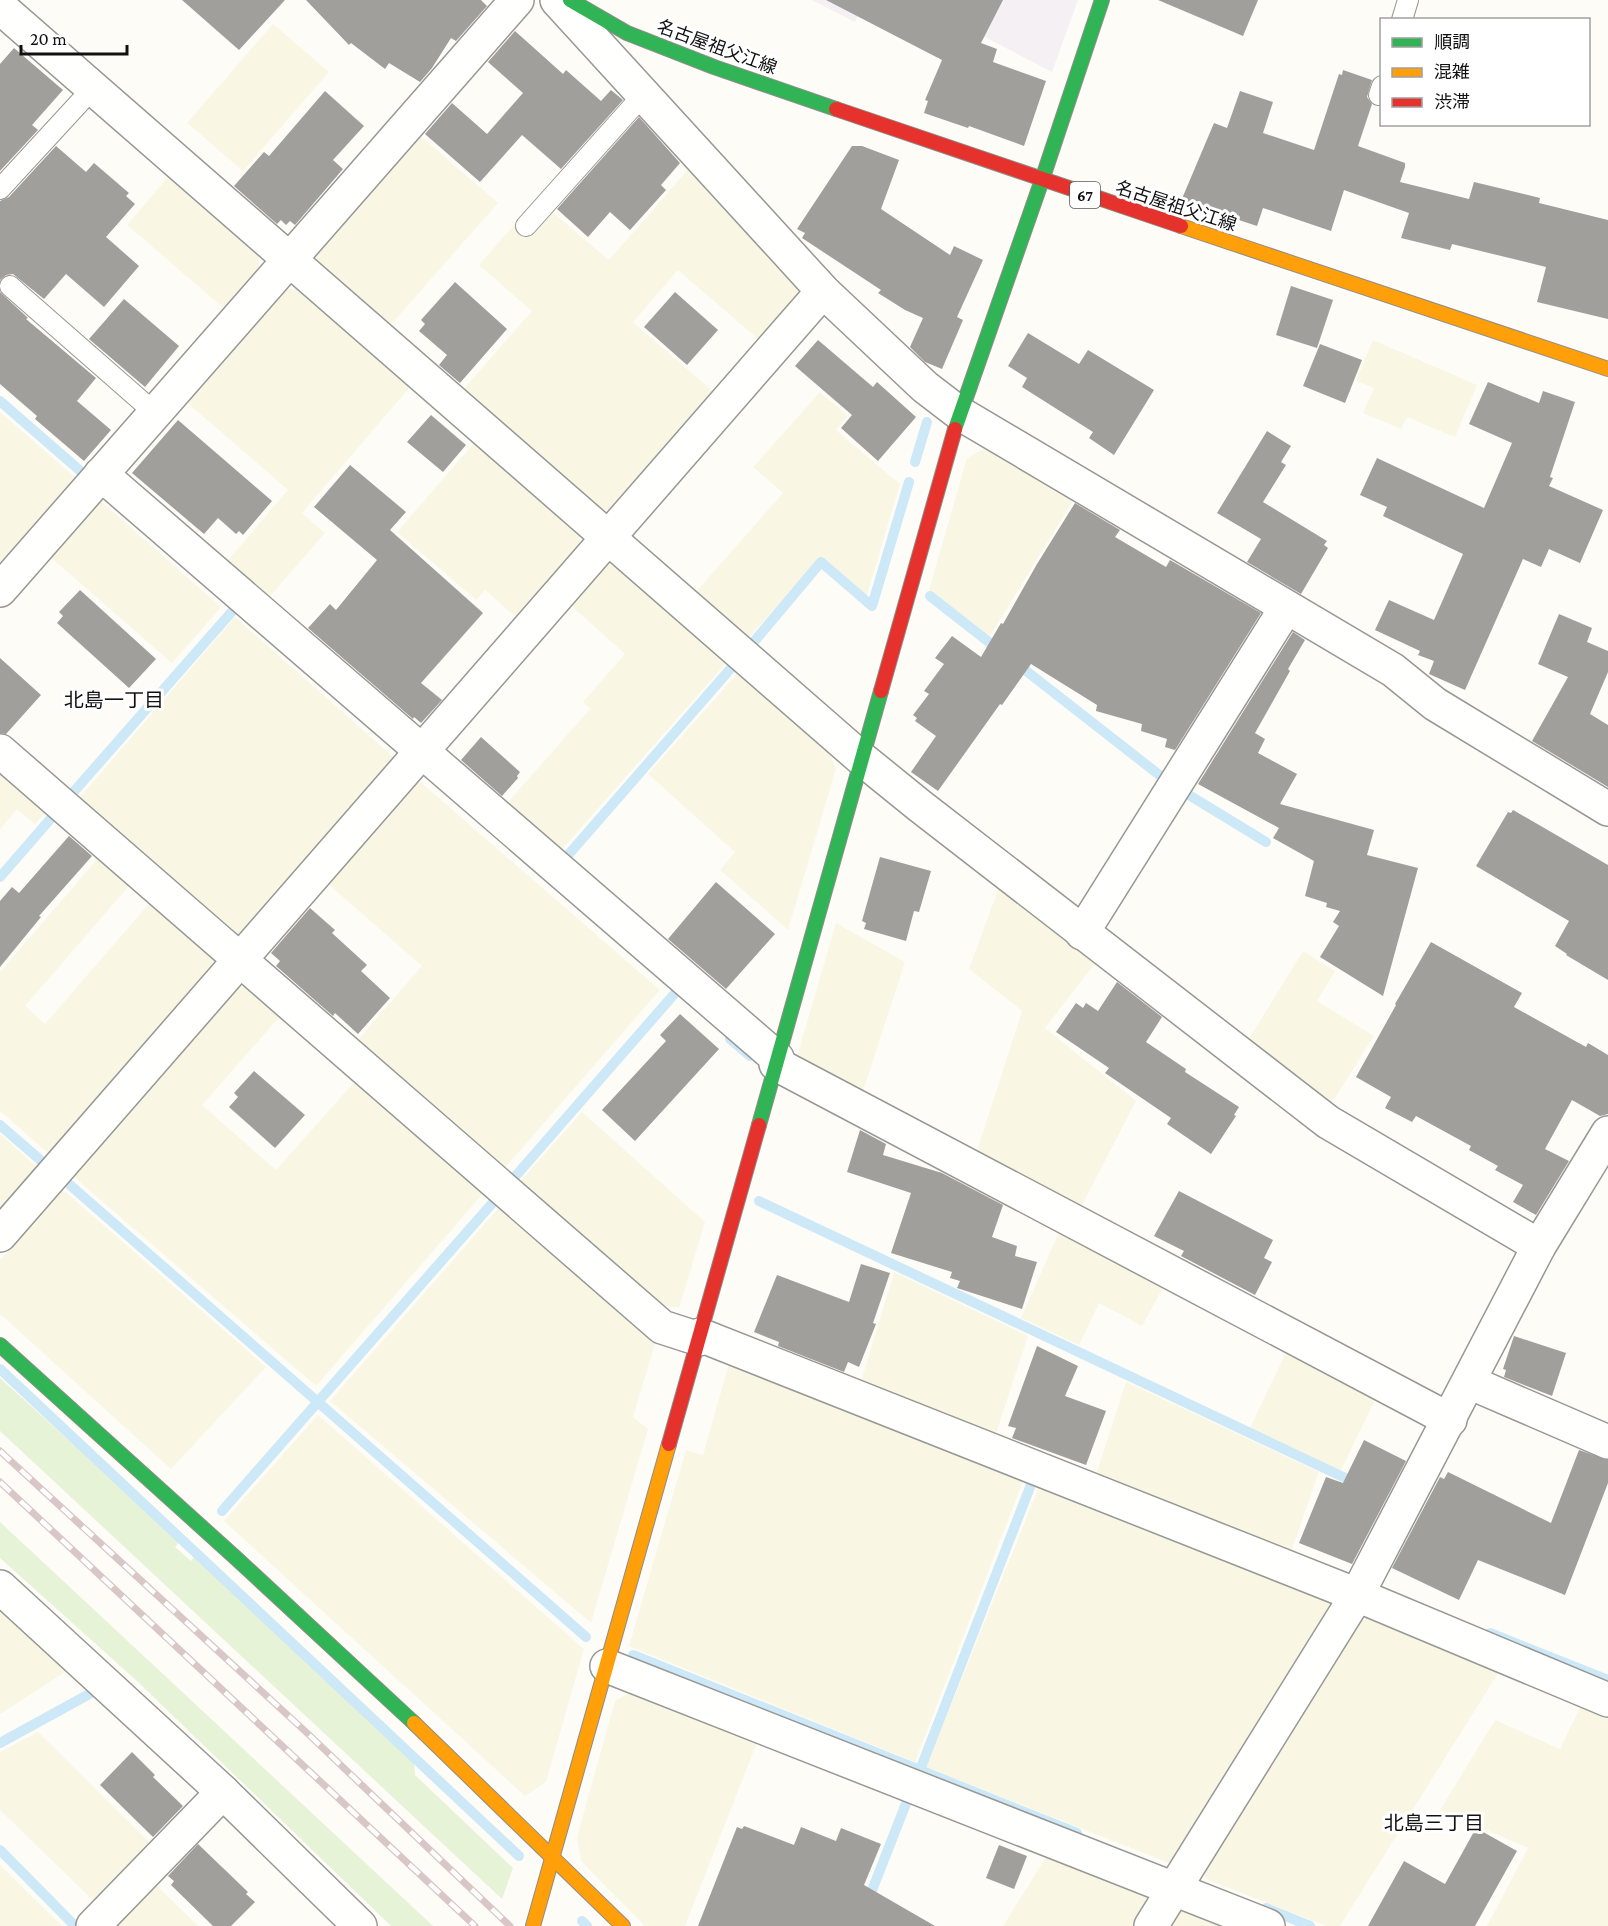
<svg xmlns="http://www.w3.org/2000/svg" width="1608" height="1926" font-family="'Crimson Pro','Noto Sans JP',serif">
  <rect width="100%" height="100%" fill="#fdfcf7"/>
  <g fill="#f5f0f3">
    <polygon points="812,0 867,0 855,22"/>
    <polygon points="914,0 1078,0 1052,72"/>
  </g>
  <g fill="#f9f7e4">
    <polygon points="273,24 329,72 243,171 187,123"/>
    <polygon points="418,134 498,203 387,329 316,267 316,250"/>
    <polygon points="693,164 804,292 760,341 678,270 633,322 715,393 613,509 596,510 461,392 532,311 479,265 519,219 532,230 550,210 609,260"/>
    <polygon points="168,177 259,256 259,273 226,310 127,225"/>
    <polygon points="280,289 297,289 410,387 302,513 325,533 265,602 223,566 288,490 184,400"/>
    <polygon points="1373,340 1477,385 1455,437 1407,417 1401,429 1363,413 1374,388 1356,381"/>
    <polygon points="820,392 848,416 836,430 900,484 866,598 822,557 747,639 694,594 783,493 753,467"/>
    <polygon points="0,412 79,481 0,571"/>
    <polygon points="475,442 579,531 581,549 519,620 485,590 476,600 397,532"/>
    <polygon points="991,445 1076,496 990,636 929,590 967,458"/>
    <polygon points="96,497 221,607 172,663 47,554"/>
    <polygon points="618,565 728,661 557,855 503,808 590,709 583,702 625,654 569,604 602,566"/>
    <polygon points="235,617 399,762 247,935 227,935 75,803"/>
    <polygon points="737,674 828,750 836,769 788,930 720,870 735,852 648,774"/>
    <polygon points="0,768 48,810 35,824 17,809 0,829"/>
    <polygon points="417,779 660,990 502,1171 355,1043 422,966 327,883"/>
    <polygon points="102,854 134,880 25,1006 45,1024 154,898 218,953 215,973 54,1158 0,1111 0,972"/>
    <polygon points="1001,882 1100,957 1045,1028 1136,1101 1079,1211 975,1157 1022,1011 969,969"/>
    <polygon points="836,923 905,962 861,1097 803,1066 798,1053"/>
    <polygon points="1303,951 1335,971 1317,1001 1374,1036 1330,1106 1247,1042"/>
    <polygon points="254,986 284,1012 202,1105 276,1170 358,1078 486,1190 316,1386 74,1177 238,988"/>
    <polygon points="582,1112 705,1222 679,1308 652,1303 518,1184"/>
    <polygon points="0,1134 41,1171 0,1217"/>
    <polygon points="62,1189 266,1367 171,1469 0,1314 0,1260"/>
    <polygon points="503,1203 657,1337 633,1417 648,1429 591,1623 330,1401"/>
    <polygon points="1061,1228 1165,1284 1142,1326 1099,1303 1079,1345 1021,1318"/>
    <polygon points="894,1272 1028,1336 994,1440 860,1385"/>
    <polygon points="1287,1350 1378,1394 1340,1472 1250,1428"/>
    <polygon points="730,1360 1025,1476 915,1762 629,1646 686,1450 703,1455"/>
    <polygon points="1126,1382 1319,1472 1290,1555 1095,1478"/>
    <polygon points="318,1415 584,1649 546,1782 525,1796 224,1521"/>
    <polygon points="1041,1482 1330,1597 1332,1618 1174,1865 926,1767"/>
    <polygon points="0,1602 73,1667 0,1714"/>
    <polygon points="1375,1616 1502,1667 1340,1926 1327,1926 1208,1880 1201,1871 1351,1624"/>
    <polygon points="631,1692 758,1740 685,1926 645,1926 581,1861 577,1837 615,1701"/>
    <polygon points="1583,1701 1608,1712 1608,1926 1487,1926 1528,1848 1440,1810 1495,1720 1560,1749"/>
    <polygon points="38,1732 153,1846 98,1905 0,1810 0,1752"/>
    <polygon points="1046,1857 1144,1895 1149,1907 1138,1926 1003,1926"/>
    <polygon points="0,1865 62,1926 0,1926"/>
    <polygon points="154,1883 198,1926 112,1926"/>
    <polygon points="1187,1908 1234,1926 1164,1926 1170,1916"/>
  </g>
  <g fill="#e7f3d7">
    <polygon points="0,1378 180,1541 175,1547 191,1561 195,1556 414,1762 415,1775 513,1868 502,1899 0,1431"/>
    <polygon points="0,1522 433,1926 391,1926 137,1681 0,1558"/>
  </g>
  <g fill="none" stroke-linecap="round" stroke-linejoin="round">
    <g stroke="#cde8f7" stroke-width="10">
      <polyline points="0,401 85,475"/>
      <polyline points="915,462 927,422"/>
      <polyline points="930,596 999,650"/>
      <polyline points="752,644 821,562 872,606 909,482"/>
      <polyline points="1016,663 1167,781"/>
      <polyline points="1184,792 1266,842"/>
      <polyline points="70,796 236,607"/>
      <polyline points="562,862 732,667"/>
      <polyline points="0,877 53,816"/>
      <polyline points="730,1039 750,1056"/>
      <polyline points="0,1125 46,1165"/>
      <polyline points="513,1179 676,992"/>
      <polyline points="70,1185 586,1637"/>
      <polyline points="759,1201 1358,1484"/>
      <polyline points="0,1369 519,1856"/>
      <polyline points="222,1511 496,1199"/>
      <polyline points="1490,1633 1608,1680"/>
      <polyline points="633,1655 1077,1833"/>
      <polyline points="0,1743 93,1692"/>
      <polyline points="920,1770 1032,1482"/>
      <polyline points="0,1850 75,1926"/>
      <polyline points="1266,1908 1310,1926"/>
      <polyline points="582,1921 587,1926"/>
      <polyline points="858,1926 907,1801"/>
    </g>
  </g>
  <g fill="#a19f9c">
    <polygon points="182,0 285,0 239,50"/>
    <polygon points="306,0 481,0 487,6 456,41 451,38 432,68 420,82 389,63 385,69 351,43 349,45"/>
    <polygon points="826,0 1003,0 981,43 997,49 993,62 1046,81 1024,146 969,126 968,128 924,113 928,101 925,100 942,60"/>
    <polygon points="1158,0 1258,0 1243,36"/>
    <polygon points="515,31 563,74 566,70 601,101 611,90 623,100 561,169 522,135 480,182 425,134 452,103 487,134 523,93 488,62"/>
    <polygon points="14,48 63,90 32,125 38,130 0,171 0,64"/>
    <polygon points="1343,70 1372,80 1367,97 1372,104 1358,146 1405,163 1405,167 1400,182 1469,199 1474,182 1540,198 1539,203 1608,220 1608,319 1537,302 1546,267 1452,244 1450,250 1401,238 1409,213 1344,190 1331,231 1263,208 1257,226 1181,201 1214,123 1227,128 1240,91 1273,102 1263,133 1314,150 1339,74 1342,75"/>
    <polygon points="325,91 364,126 333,160 343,169 295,225 290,221 286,225 281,220 277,224 234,186 264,152 269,156"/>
    <polygon points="639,117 680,163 661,185 666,190 630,230 610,212 588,237 557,209"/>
    <polygon points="56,146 86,172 94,163 129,193 126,196 135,204 106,237 139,266 104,307 66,274 44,299 13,274 6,275 0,280 0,201 9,197"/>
    <polygon points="852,146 862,146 899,160 881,209 950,255 954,246 983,260 957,317 963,320 942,369 925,362 910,347 923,318 905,310 878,293 881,290 802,238 805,233 797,229"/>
    <polygon points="455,282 507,329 460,383 439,365 447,355 419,331 425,324 421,320"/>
    <polygon points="1291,286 1333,300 1317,348 1276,335"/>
    <polygon points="0,292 28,318 26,319 96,378 77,401 111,430 84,461 35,419 37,416 0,384"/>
    <polygon points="675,292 718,330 687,365 644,327"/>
    <polygon points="124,299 179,346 145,387 89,339"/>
    <polygon points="1028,333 1079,364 1088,350 1154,390 1114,455 1089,438 1093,432 1022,387 1027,378 1008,366"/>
    <polygon points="818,340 873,387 877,382 916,417 878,461 841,428 852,415 795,366"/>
    <polygon points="1320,344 1362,360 1345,403 1303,386"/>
    <polygon points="1488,382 1539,403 1543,391 1575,402 1550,477 1553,478 1549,486 1603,510 1580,563 1549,549 1541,567 1523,559 1465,690 1429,674 1434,661 1418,655 1420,651 1375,630 1389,600 1434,620 1463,554 1383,516 1387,507 1360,495 1377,458 1484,508 1512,443 1469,424"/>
    <polygon points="431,415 466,445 443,472 407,442"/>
    <polygon points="178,420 272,501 243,535 239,531 236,534 218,518 204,534 132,473"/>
    <polygon points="1267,431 1291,446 1281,462 1286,465 1263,502 1327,541 1324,545 1328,548 1301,594 1247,562 1261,539 1217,513"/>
    <polygon points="350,465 406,512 390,530 483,613 421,683 442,700 421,723 414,717 413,719 308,628 330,604 336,610 377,560 314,507"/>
    <polygon points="1075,503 1120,530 1115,537 1166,567 1170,560 1261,613 1175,750 1165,747 1167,739 1141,731 1142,724 1096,711 1097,705 1031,664 1002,705 1000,704 938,791 911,772 936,736 915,721 917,718 913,715 929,694 924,691 944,664 935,658 952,636 981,657 1001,623 1003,624 1037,564"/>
    <polygon points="80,590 156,659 129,688 57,623 63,616 59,612"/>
    <polygon points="1559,614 1592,628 1587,642 1608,651 1608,672 1590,714 1608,725 1608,787 1532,741 1568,677 1538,664"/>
    <polygon points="1293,632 1305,640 1288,669 1290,671 1255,733 1265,739 1258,753 1297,774 1280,804 1374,830 1367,855 1418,868 1383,996 1320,957 1339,926 1333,922 1340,911 1326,907 1327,903 1305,896 1314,861 1273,838 1279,828 1198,784"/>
    <polygon points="0,658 41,695 6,734 0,733"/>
    <polygon points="481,737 520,772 517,776 518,778 502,796 461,760"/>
    <polygon points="1513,810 1608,865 1608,980 1566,955 1567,954 1555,946 1569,921 1476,866 1508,812 1511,813"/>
    <polygon points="69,836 92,856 39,916 41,917 0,967 0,901 12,887 19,893"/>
    <polygon points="880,857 931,871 919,912 914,911 906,941 864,929 866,923 862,921"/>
    <polygon points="716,882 775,934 726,989 668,939"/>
    <polygon points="310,908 335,930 332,933 367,965 361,971 390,998 358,1034 335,1013 333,1016 276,966 280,961 271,953"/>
    <polygon points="1431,942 1522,993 1514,1007 1586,1047 1588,1043 1608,1055 1608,1114 1600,1116 1572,1100 1545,1149 1569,1161 1536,1215 1513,1202 1523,1185 1495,1170 1498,1166 1469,1150 1471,1146 1416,1116 1412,1122 1385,1108 1391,1097 1356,1077 1396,1005 1395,1004"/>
    <polygon points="1117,982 1162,1017 1146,1042 1186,1069 1185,1072 1239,1107 1234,1115 1236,1116 1211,1154 1167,1124 1171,1118 1105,1073 1109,1068 1056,1032 1076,1003 1083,1008 1086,1003 1098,1011"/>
    <polygon points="680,1014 719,1049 635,1141 602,1110 666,1041 660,1035"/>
    <polygon points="254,1071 305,1115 275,1148 229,1107 238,1097 234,1093"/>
    <polygon points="860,1130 886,1144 883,1155 942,1173 1003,1205 992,1237 1017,1246 1015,1256 1037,1262 1022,1309 957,1288 960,1281 950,1278 952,1272 891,1253 911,1193 847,1172"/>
    <polygon points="1179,1191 1273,1240 1264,1258 1272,1262 1255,1295 1181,1256 1184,1251 1154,1236"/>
    <polygon points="861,1264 890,1273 873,1323 876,1324 859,1367 848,1362 844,1372 778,1346 779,1342 754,1332 777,1275 849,1302"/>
    <polygon points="1514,1336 1566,1353 1552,1396 1504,1377 1506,1370 1503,1369"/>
    <polygon points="1037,1346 1078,1366 1065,1396 1106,1411 1086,1465 1012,1438 1016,1428 1008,1426"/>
    <polygon points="1364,1440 1406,1461 1352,1564 1299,1543 1326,1477 1343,1483"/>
    <polygon points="1579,1450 1608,1460 1608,1483 1565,1595 1478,1560 1459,1600 1392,1568 1440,1477 1444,1479 1448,1472 1551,1523"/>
    <polygon points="132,1752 155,1775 153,1777 183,1806 153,1837 100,1785"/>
    <polygon points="744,1826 794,1845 801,1827 836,1841 841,1828 881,1844 864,1885 935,1926 698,1926 737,1827 742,1829"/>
    <polygon points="1476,1828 1517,1851 1475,1926 1368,1926 1404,1861 1445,1884"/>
    <polygon points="198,1844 248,1892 246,1894 255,1902 231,1926 213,1926 171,1885 174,1881 168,1876"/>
    <polygon points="999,1845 1027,1856 1014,1889 986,1878"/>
  </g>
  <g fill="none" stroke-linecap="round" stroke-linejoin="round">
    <defs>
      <g id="lane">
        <polyline points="1402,20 1408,0"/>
        <polyline points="1379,95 1382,86"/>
        <polyline points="0,189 93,88"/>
        <polyline points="526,226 643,95"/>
        <polyline points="10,286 155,413"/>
      </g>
      <g id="street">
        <polyline points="557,0 823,291 925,387 959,413 1393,670 1435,704 1608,809"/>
        <polyline points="0,7 862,759 920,806 1328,1122 1539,1246"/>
        <polyline points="101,474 777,1058"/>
        <polyline points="0,590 517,0"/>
        <polyline points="0,751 662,1327 699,1339"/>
        <polyline points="1082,933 1286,608"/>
        <polyline points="776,1064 1450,1420"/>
        <polyline points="0,1235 823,291"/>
        <polyline points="700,1335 1357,1595 1608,1700"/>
        <polyline points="1469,1382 1608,1442"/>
        <polyline points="0,1587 223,1792 360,1926"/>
        <polyline points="607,1666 1268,1926"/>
        <polyline points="93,1926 223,1792"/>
        <polyline points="1151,1926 1357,1595 1539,1246 1608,1133"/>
      </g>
      <g id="fast">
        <polyline points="570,0 627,33 714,67 836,109"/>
        <polyline points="955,429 1042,180 1102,0"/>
        <polyline points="759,1125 881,691"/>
        <polyline points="0,1345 237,1559 414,1723"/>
      </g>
      <g id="slow">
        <polyline points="1181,226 1608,369"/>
        <polyline points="414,1723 623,1926"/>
        <polyline points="533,1926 669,1444"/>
      </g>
      <g id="jam">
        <polyline points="836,109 1181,226"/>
        <polyline points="881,691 955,429"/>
        <polyline points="669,1444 759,1125"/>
      </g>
    </defs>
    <use href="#lane" stroke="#979795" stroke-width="22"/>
    <use href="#street" stroke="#979795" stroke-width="36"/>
    <use href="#fast" stroke="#8e8d8b" stroke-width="16"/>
    <use href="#slow" stroke="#8e8d8b" stroke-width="16"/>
    <use href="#jam" stroke="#8e8d8b" stroke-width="16"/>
    <use href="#lane" stroke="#fffffe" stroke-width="20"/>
    <use href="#street" stroke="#fffffe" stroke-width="33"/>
    <use href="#fast" stroke="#30b455" stroke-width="14"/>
    <use href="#slow" stroke="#ff9f0a" stroke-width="14"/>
    <use href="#jam" stroke="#e5322d" stroke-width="14"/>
    <defs>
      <g id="rail">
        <polyline points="0,1451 306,1732 510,1926"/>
        <polyline points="0,1482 475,1926"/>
      </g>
    </defs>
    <use href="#rail" stroke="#d9c6c7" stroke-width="7"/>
    <use href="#rail" stroke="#fff" stroke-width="4.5" stroke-dasharray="14" stroke-linecap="butt"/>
  </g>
  <g text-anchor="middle" stroke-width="6" stroke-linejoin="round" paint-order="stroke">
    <rect fill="#fff" stroke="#585858" stroke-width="1.5" x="1070" y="182" width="30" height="26" rx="4.5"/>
    <g font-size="16" font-weight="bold" fill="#111">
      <text x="1085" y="201">67</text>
    </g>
    <g font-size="18" fill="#111" stroke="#fff">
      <text transform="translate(717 47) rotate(20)" y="6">名古屋祖父江線</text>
      <text transform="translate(1176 206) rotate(18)" y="6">名古屋祖父江線</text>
    </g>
    <g font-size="20" fill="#111" stroke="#fff">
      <text x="114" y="707">北島一丁目</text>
      <text x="1434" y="1830">北島三丁目</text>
    </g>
  </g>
  <rect x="1380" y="18" width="210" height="108" fill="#ffffff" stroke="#a0a0a0" stroke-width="1.5"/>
  <rect x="1392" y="38" width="30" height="9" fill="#30b455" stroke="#a0a0a0" stroke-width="1.5"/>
  <text x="1434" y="48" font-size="18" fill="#111111">順調</text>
  <rect x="1392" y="68" width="30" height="9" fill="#ff9f0a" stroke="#a0a0a0" stroke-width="1.5"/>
  <text x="1434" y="78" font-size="18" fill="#111111">混雑</text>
  <rect x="1392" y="98" width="30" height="9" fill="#e5322d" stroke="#a0a0a0" stroke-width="1.5"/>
  <text x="1434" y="108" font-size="18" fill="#111111">渋滞</text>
  <path d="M21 45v9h106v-9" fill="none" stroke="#111111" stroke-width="3"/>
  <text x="30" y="45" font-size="18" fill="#111111" stroke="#ffffff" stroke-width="4.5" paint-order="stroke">20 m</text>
</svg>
